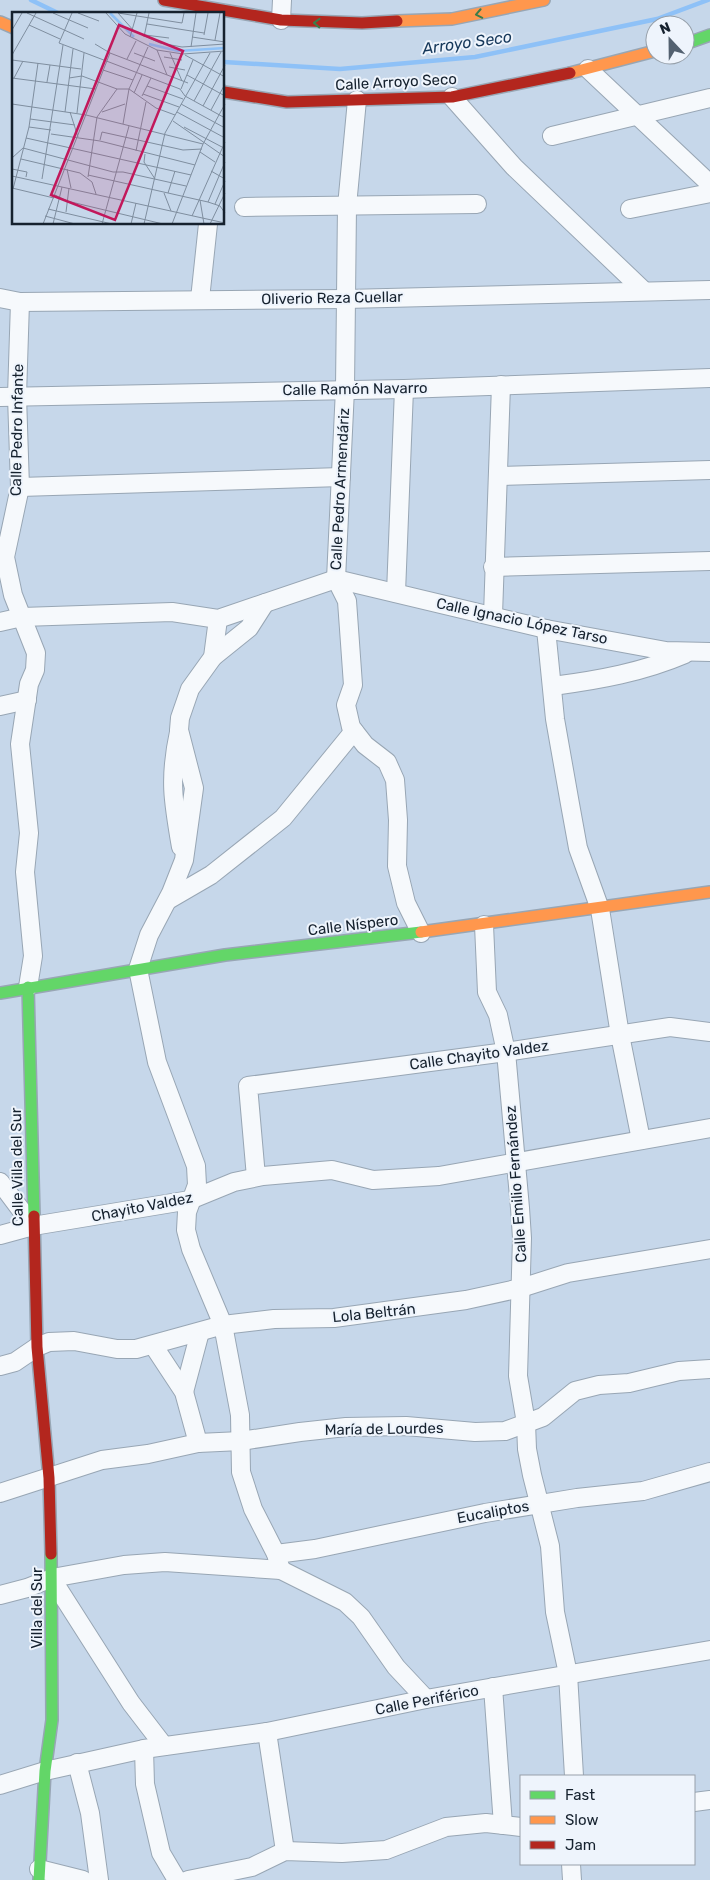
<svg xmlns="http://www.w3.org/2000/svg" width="710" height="1880" font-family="Rubik,sans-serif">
  <rect width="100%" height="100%" fill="#c6d7ea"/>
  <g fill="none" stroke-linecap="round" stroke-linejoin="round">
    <g stroke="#8ec1f7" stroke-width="4.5">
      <polyline points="31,0 60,14"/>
      <polyline points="224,62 340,69 475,57 657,19 708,0"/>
    </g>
    <defs>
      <g id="street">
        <polyline points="281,20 282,0"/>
        <polyline points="588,69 710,184"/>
        <polyline points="452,97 514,167 644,291"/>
        <polyline points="552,136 710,98"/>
        <polyline points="244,207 477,204"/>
        <polyline points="630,209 710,193"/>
        <polyline points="0,298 20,302 346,299 710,290"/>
        <polyline points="200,299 208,224"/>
        <polyline points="20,302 17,396 20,487 5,557 13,595 36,653 35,670 29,684 20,744 29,833 25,872 33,956 28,987"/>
        <polyline points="0,397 404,389 710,378"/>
        <polyline points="498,476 710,470"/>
        <polyline points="20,487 341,477"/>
        <polyline points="493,567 710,561"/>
        <polyline points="336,579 345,389 347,206 357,100"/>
        <polyline points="336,579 347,601 353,685 346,705 351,727 365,745 387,762 395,780 398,820 397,866 406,903 421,933"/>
        <polyline points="396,593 404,389"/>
        <polyline points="493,615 501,385"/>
        <polyline points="218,619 213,657 190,689 180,718 179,730 194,788 184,860 171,893 149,935 138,969 157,1062 196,1166 197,1185 187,1212 186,1230 191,1249 223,1325 240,1415 241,1472 253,1509 276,1554 281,1570"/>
        <polyline points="0,622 22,617 172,612 218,619 336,579 546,629 666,651 710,652"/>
        <polyline points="546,629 555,719 570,804 578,848 600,909 620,1035 641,1140"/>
        <polyline points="213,657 249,628 265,603"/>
        <path d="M553,686c46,-6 90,-14 132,-32"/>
        <polyline points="0,706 27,700"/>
        <path d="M179,732c-10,46 -6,69 2,115"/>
        <polyline points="168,900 211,875 283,818 354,731"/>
        <polyline points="484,925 487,992 498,1015 506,1052 520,1208 522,1238 518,1376 526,1423 527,1449 532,1475 550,1546 555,1612 568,1674 574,1776"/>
        <polyline points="256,1177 248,1086 506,1052 670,1027 710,1032"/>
        <polyline points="0,1182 33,1226"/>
        <polyline points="0,1235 33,1226 190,1200 234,1182 263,1176 332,1170 373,1180 439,1176 710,1128"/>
        <polyline points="153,1345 184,1392 198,1443"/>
        <polyline points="0,1366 15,1362 37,1347 49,1342 74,1341 117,1349 136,1349 223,1325 274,1319 334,1318 466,1300 521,1288 568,1273 710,1249"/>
        <polyline points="184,1392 200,1332"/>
        <polyline points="0,1493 102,1460 148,1454 198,1443 241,1441 300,1432 346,1427 406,1426 475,1432 505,1431 543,1417 575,1391 599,1385 629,1383 679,1371 710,1369"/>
        <polyline points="276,1554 315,1549 485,1513 577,1498 643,1491 710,1472"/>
        <polyline points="52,1579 131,1703 164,1746"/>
        <polyline points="0,1595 27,1588 52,1578 124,1565 165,1562 281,1570 345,1602 361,1617 396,1667 426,1699"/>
        <polyline points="493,1687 503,1825"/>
        <polyline points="267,1732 285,1851"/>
        <polyline points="144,1749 145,1784 161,1853 177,1880"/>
        <polyline points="77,1763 90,1813 99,1880"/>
        <polyline points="0,1785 45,1771 144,1749 267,1732 426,1699 710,1650"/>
        <polyline points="694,1802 710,1800"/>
        <polyline points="571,1864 572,1880"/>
        <polyline points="39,1869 83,1880"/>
        <polyline points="188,1880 252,1867 285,1851 342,1853 386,1850 446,1827 486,1823 521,1827"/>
      </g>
      <g id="fast">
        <polyline points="685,44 710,35"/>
        <polyline points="28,987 34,1216"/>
        <polyline points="0,993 225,955 421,932"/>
        <polyline points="39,1880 45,1771 52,1720 51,1554"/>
      </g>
      <g id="slow">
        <polyline points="397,21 452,19 544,0"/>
        <polyline points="0,22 14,28"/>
        <polyline points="570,73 655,51"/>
        <polyline points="421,932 710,892"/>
      </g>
      <g id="jam">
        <polyline points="164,0 281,20 362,23 397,21"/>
        <polyline points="224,92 287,102 452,97 570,73"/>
        <polyline points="34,1216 37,1347 49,1478 51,1554"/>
      </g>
    </defs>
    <use href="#street" stroke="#98a6b4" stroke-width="20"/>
    <use href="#fast" stroke="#98a6b4" stroke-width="14"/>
    <use href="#slow" stroke="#98a6b4" stroke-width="14"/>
    <use href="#jam" stroke="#98a6b4" stroke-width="14"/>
    <use href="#street" stroke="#f6f9fc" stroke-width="18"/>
    <use href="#fast" stroke="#63d668" stroke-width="11"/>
    <use href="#slow" stroke="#ff974d" stroke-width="11"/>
    <use href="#jam" stroke="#b3261e" stroke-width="11"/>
  </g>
  <defs><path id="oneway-chevron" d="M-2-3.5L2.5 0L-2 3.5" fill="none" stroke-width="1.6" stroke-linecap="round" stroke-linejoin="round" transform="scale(1.25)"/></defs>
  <g stroke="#3c7c4b">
    <use href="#oneway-chevron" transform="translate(479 14) rotate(169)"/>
    <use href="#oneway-chevron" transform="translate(317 23) rotate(-178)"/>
  </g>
  <g text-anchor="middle" stroke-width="4" stroke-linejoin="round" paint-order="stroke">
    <g font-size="15" fill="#15212e" stroke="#eef4fc">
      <text transform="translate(396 82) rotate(-3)" y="5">Calle Arroyo Seco</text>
      <text transform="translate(332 298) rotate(-1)" y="5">Oliverio Reza Cuellar</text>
      <text transform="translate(355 389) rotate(-1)" y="5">Calle Ramón Navarro</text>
      <text transform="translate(17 430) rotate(-89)" y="5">Calle Pedro Infante</text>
      <text transform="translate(340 489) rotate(-87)" y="5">Calle Pedro Armendáriz</text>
      <text transform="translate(522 621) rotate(12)" y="5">Calle Ignacio López Tarso</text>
      <text transform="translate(353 925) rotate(-7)" y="5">Calle Níspero</text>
      <text transform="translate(479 1055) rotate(-8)" y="5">Calle Chayito Valdez</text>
      <text transform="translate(17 1167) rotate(-91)" y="5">Calle Villa del Sur</text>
      <text transform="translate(516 1184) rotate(-94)" y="5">Calle Emilio Fernández</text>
      <text transform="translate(142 1207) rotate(-11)" y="5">Chayito Valdez</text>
      <text transform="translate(374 1313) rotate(-6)" y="5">Lola Beltrán</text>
      <text transform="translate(384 1429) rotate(-1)" y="5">María de Lourdes</text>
      <text transform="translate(493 1512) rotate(-10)" y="5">Eucaliptos</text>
      <text transform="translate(37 1608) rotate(-90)" y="5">Villa del Sur</text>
      <text transform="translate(427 1700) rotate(-11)" y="5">Calle Periférico</text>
    </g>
    <g font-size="16" font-style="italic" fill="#16385a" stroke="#eef4fc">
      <text transform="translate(467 42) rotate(-8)" y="6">Arroyo Seco</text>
    </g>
  </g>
  <g transform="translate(12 12)">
    <rect width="212" height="212" fill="#c6d7ea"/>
    <path fill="none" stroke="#8ec1f7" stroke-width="2.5" d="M98,1l24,24M137,32l29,7 47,-3"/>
    <path fill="none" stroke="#7f8e9f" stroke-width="1" d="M15,1l57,26M41,1l35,15M60,1l-13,30 121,46 5,7M66,1l21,8M94,1l19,21 32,16 26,4 42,-3M106,1l16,18 26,12 22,4 43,-3M106,1l64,10 2,-10M135,12l57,9M17,13l31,14M0,18l10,-17M133,23l24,3M192,23l4,-22M118,25l7,-24M132,25l5,-24M180,25l33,5M203,28l5,-27M83,32l15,9 78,30M179,35l5,-34M145,38l10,25M122,41l21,8M158,41l12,28M0,43l24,-42M173,43l40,22M152,45l18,3M115,47l9,-18M0,48l69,9M157,55l16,3M91,58l30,10M175,63l38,21M0,66l84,11M2,66l9,-17M57,66l13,-2 35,13h12M35,70l3,-17M135,74l36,13M117,77l27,19 19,7M169,77l12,-29M122,81l8,-18M131,82l36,13M130,84l9,-18M173,84l40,22M182,89l27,-49M0,92l74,11 117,29M169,92l44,24M191,94l22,-41M199,98l14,-26M53,100l8,-63M58,100l8,25M90,100l23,-8M165,100l48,26M65,101l7,-60M18,107l45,6M161,109l52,36M111,112l6,-35 19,-42M17,115l22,3M172,115l38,20M39,122l49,7 95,24M14,126l165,37M88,128l2,-8 81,18 19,-1M124,139l10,-49M188,140l15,10M133,142l-1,8 11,17M0,146l11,-10 90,24h10l63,14M9,147l59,14 12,9 4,12M0,157l15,3 -1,5M55,157l4,19M199,159l14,8M76,163l120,27 12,4 5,7M0,164l213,47M76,165l9,-60 20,-28M30,167l21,-134M0,176l42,10M1,177l16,-62 9,-64M152,181l7,18M156,181l7,-22M43,183l12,6 96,23M188,188l4,24M196,190l17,-40M203,192l10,-23M36,197l64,15M54,200l3,-24M33,204l30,8M180,204l33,-74M31,212l67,-171M41,212l9,-37M90,212l27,-98M119,212l5,-21M132,212l21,-91 45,-80M160,212l31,-80 22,-40M198,212l15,-31"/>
    <path fill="#c2185b" fill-opacity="0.15" stroke="#c2185b" stroke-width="2.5" d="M107,13l64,26 -68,169 -64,-25z"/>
    <rect width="212" height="212" fill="none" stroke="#15212e" stroke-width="2.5"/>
  </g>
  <rect x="520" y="1775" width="175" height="90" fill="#eef4fc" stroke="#97a0aa"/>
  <rect x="530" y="1791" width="25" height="8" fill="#63d668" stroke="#97a0aa"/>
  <text x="565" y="1800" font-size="15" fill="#15212e">Fast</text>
  <rect x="530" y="1816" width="25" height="8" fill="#ff974d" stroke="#97a0aa"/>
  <text x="565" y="1825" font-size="15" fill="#15212e">Slow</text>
  <rect x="530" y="1841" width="25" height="8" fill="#b3261e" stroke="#97a0aa"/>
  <text x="565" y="1850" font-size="15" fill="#15212e">Jam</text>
  <g transform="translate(670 40) rotate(338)"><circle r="24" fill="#eef4fc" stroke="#97a0aa"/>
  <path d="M0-4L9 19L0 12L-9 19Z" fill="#536170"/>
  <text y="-8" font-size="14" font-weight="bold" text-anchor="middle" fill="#15212e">N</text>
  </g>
</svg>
